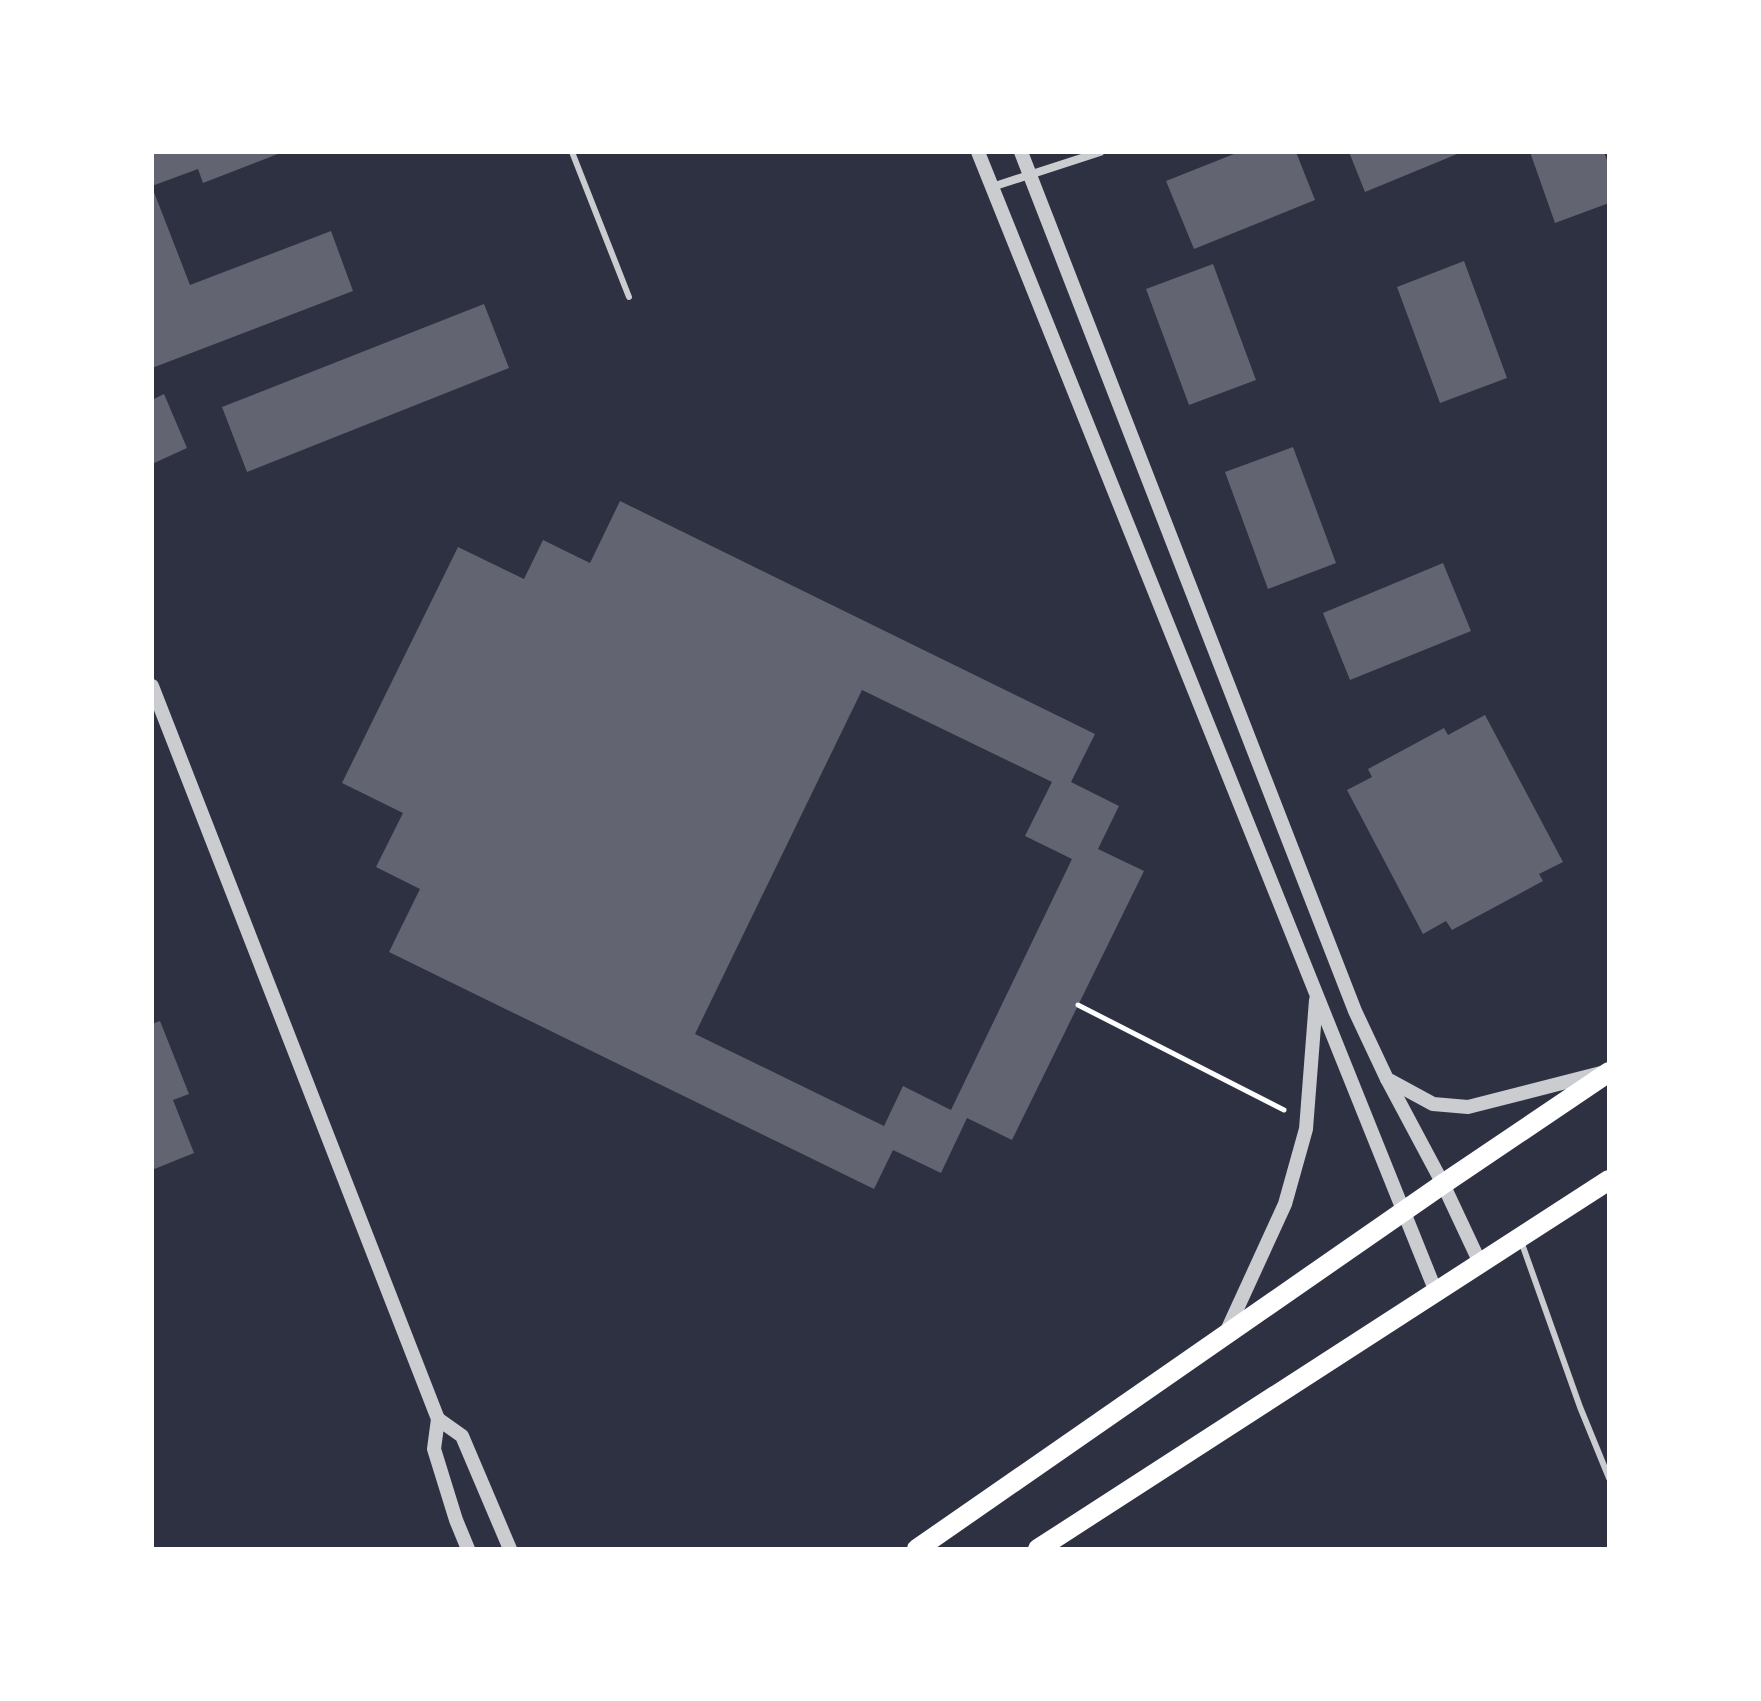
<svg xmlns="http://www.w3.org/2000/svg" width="1761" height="1701" font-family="Karla,sans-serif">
  <rect width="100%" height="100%" fill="#2d3142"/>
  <g fill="#626471" fill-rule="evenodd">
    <polygon points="152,152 283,152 203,183 198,169 152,186"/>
    <polygon points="1239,152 1296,152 1315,200 1194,249 1166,181"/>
    <polygon points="1349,152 1462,152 1365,192"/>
    <polygon points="1530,152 1604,152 1609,166 1609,203 1555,223"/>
    <polygon points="152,187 190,285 331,231 353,291 152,368"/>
    <polygon points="1464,261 1507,378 1440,403 1397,287"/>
    <polygon points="1213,264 1256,380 1189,405 1146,289"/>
    <polygon points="484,304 509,368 247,472 222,407"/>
    <polygon points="164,394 187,448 152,464 152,400"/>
    <polygon points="1293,447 1336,563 1268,589 1225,472"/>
    <path d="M620,501l475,233 -24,48 48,24 -21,43 46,22 -132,269 -45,-22 -26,55 -48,-23 -19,39 -485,-237 31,-63 -44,-22 27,-54 -61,-30 116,-236 66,32 19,-39 47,23zM862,690l190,92 -27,54 47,23 -121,251 -48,-24 -19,40 -189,-92z"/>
    <polygon points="1443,563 1471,631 1350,680 1323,613"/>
    <polygon points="1485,715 1563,862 1539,874 1543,881 1452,930 1446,921 1423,934 1347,790 1372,777 1368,769 1444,728 1448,735"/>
    <polygon points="160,1021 189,1094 173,1100 194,1153 152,1170 152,1024"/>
  </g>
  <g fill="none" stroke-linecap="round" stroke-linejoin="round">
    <polyline stroke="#fff" stroke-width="5" points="1078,1005 1284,1110"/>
    <g stroke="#caccd0" stroke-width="6">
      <polyline points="572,152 629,297"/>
      <polyline points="1521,1241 1580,1407 1609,1478"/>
    </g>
    <polyline stroke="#caccd0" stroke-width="8" points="992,187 1100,152"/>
    <g stroke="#caccd0" stroke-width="14">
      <polyline points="978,152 1436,1292"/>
      <polyline points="1021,152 1355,1011 1387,1079 1433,1104 1468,1107 1601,1073"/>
      <polyline points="152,686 438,1419 434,1449 456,1520 468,1549"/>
      <polyline points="1387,1079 1443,1184 1481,1265"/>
      <polyline points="1225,1335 1285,1204 1306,1129 1316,1000"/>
      <polyline points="438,1419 462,1436 510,1549"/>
    </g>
    <g stroke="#fff" stroke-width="20">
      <polyline points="917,1549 1443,1184 1609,1072"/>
      <polyline points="1038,1549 1609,1180"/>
    </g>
  </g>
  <rect width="1761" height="1701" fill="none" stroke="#ffffff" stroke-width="308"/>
</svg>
